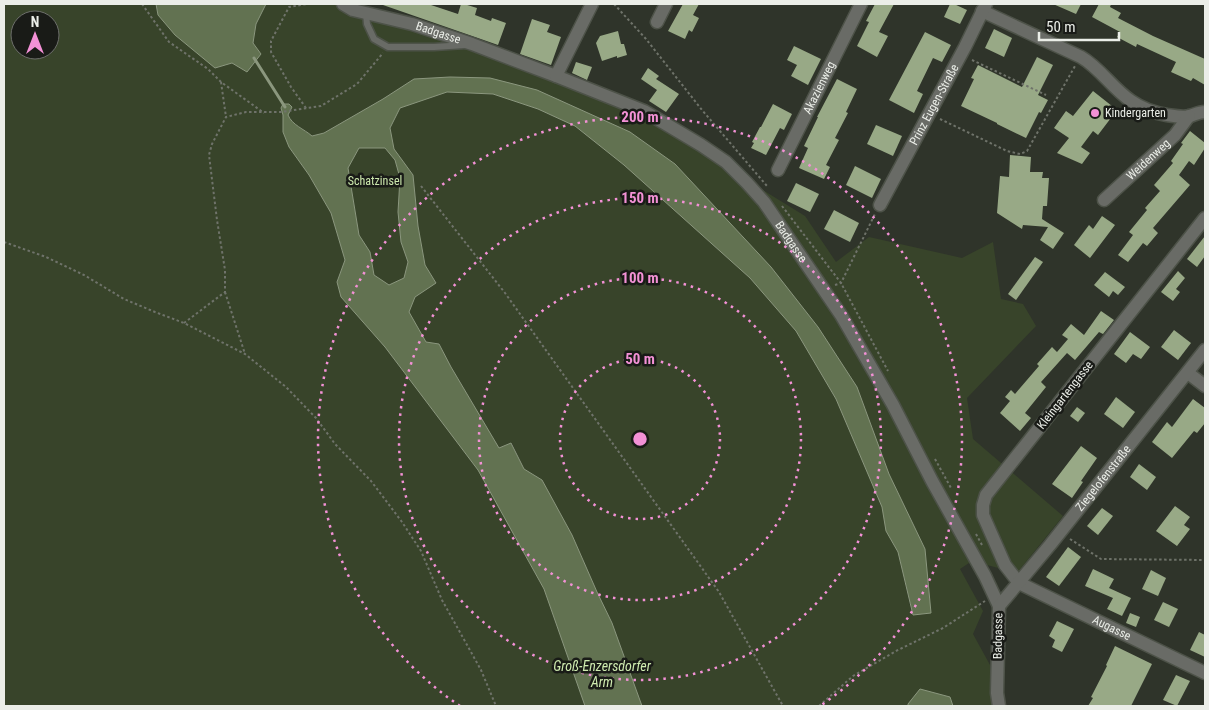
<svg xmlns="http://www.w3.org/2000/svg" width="1209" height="710" font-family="'Roboto Condensed',sans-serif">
  <rect width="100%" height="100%" fill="#2f342a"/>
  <g fill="#38442a" fill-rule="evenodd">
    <path d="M4,4h152l2,11 17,20 40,33 17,-5 15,9 14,-18 -8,-11 3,-19 10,-20h74l60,19 239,91 166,102 31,46 33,-25 93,21 31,-16 8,57 22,5 13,22 -69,72 6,41 90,77 -46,57 -45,-12 -12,8 23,42 -10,23 17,31 4,41h-41l-3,-9 -42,7v2h-266l-30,-83 -15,-31 -25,-57 -30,-55 -18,-11 -12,-26 -13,5 -48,-81 -12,-23 -13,-2 -18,-30 7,-15 21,-15 -11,-16 -7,-40 -5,-51 -19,-26 -4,-21 9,-20 48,-16 46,2 45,15 37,17 49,39 126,113 46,53 40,68 46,108 4,24 12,21 14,62 19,-2 -6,-63 -36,-75 -32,-87 -39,-60 -47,-60 -96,-103 -45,-32 -93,-42 -123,-11 -31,20 -59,34 -12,3 -8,-6 -13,-8 -3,-7 -7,-7 2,6v18l6,15 20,28 22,38 14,47 -8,22 4,15 44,50 93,123 66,119 41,117h-581zM20,20h30v30h-30z"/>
    <polygon points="359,148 385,148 395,160 400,178 398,212 401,242 408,262 404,278 389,286 374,275 370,252 359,235 348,168"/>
  </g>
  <g fill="#627251" stroke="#8b977e" fill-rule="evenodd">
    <polygon points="156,4 266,4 256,24 253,43 261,54 247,72 232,63 215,68 175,35 158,15"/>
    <path d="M450,77l40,1 47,12 93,42 45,32 96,103 47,60 39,60 32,87 36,75 6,64 -18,2 -15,-63 -12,-21 -4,-24 -46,-108 -40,-68 -46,-53 -126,-113 -49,-39 -37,-17 -45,-15 -46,-2 -47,16 -10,20 4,21 19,26 5,51 7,39 11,18 -21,14 -6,15 17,30 13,2 12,23 48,81 12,-5 13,26 18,11 30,55 25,57 15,31 30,83h-57l-41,-117 -66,-119 -93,-123 -44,-50 -4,-15 8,-22 -14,-47 -22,-38 -20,-28 -6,-15v-17l-2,-7 2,-4h6l3,3 -4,8c4,10 16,14 24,21l12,-3 59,-34 31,-20zM359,148h26l10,12 5,18 -2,34 3,30 7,20 -4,16 -15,7 -15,-10 -4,-23 -11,-17 -11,-67z"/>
    <polygon points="920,689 950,697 953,706 908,706 908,704"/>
  </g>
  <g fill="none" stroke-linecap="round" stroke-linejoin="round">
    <polyline stroke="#8b977e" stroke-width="3" points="254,58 285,107"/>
  </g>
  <g fill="#98a986">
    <polygon points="383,4 428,4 458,14 461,4 464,4 477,8 475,15 491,21 492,18 506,23 498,45 383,5"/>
    <polygon points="683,4 699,4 693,15 699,18 692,32 689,30 685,39 668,31"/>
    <polygon points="875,4 894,4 879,32 888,36 877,57 857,46 869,22 866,21"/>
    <polygon points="950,4 954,4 967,10 960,24 944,17"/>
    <polygon points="1053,4 1081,4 1076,14"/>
    <polygon points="1099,4 1111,4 1110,7 1121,13 1118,18 1153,36 1205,59 1205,85 1193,78 1191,81 1171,72 1176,62 1137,44 1136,47 1117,37 1120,32 1092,17"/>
    <polygon points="532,19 550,25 547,32 561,37 551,65 520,54"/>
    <polygon points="994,29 1012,38 1004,57 985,48"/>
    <polygon points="618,31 621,44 624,44 627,55 617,58 617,56 602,61 596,43 600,36"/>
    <polygon points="925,32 951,45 942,62 933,58 917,91 923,94 914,113 889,100"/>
    <polygon points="794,46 821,59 808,85 791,76 797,65 787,60"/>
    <polygon points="1037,57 1053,65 1038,95 1048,100 1041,113 1039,112 1026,138 997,124 997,123 961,106 974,79 971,78 978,65 1022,87"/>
    <polygon points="576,62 592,67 587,80 572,73"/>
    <polygon points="648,68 659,76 656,79 679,94 666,112 649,101 657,90 641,79"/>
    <polygon points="837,79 857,89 846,112 848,113 835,138 839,140 826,165 830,167 824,179 799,168 808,148 804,146 818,117 817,117"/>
    <polygon points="1093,91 1117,110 1098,135 1093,131 1081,147 1090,153 1082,164 1057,153 1069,138 1054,128 1066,111 1073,116"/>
    <polygon points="773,104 792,114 784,130 780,128 766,155 751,148 754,143 752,142 760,127 761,127"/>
    <polygon points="876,125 902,136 893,156 867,144"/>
    <polygon points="1190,131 1205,143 1205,148 1194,165 1189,161 1179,175 1190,185 1153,228 1158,233 1147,246 1143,243 1128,262 1118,255 1133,235 1129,232 1147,210 1145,208 1160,191 1154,185 1173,163 1171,161 1183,144 1181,143"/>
    <polygon points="1010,155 1031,157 1030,172 1043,172 1042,178 1049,178 1047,206 1043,206 1042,219 1064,233 1053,249 1040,240 1048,227 1023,225 1022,229 997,213 1000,176 1009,177"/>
    <polygon points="855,166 881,179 872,198 846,185"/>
    <polygon points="796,183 819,194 810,212 787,201"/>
    <polygon points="834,210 859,223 850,242 824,229"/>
    <polygon points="1102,216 1115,225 1090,258 1074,245 1089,225 1093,229"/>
    <polygon points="1205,236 1205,256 1197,267 1187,259"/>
    <polygon points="1035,257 1043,262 1016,300 1008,294"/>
    <polygon points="1178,271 1185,278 1176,289 1180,292 1173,301 1161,292"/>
    <polygon points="1105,272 1125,287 1118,295 1113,291 1109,297 1094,285"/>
    <polygon points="1101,311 1114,320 1103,334 1099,332 1075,360 1067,353 1041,382 1046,387 1025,413 1031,418 1020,431 1000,413 1010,401 1005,397 1011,390 1015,394 1039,366 1037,364 1052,347 1057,352 1068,339 1062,335 1071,324 1084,335"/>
    <polygon points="1174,330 1191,343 1178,360 1161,347"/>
    <polygon points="1130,332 1150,347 1141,359 1133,354 1126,363 1114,354"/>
    <polygon points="1116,397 1135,412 1123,428 1104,414"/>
    <polygon points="1193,399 1205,408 1205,423 1197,433 1194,431 1172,458 1152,442 1167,422 1172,427"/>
    <polygon points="1077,407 1085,413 1078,422 1070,416"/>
    <polygon points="1081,446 1097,458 1081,481 1083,482 1072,498 1052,484"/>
    <polygon points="1139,464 1156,477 1147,490 1130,477"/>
    <polygon points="1175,506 1190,517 1184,525 1190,529 1177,546 1156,531"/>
    <polygon points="1102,508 1113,516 1098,535 1087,526"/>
    <polygon points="1068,547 1081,557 1059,586 1046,577"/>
    <polygon points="1093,569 1114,579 1109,588 1131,598 1122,616 1107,609 1113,598 1085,586"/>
    <polygon points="1151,570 1166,578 1158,596 1142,589"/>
    <polygon points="1163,602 1178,609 1169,627 1154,620"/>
    <polygon points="1130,613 1140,617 1136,627 1126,623"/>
    <polygon points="1057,621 1074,629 1062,652 1052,647 1055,640 1049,636"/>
    <polygon points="1199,632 1205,635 1205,657 1190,650"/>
    <polygon points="1115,646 1152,664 1131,706 1088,706 1093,698 1091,697 1107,666 1106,665"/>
    <polygon points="1176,675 1190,681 1177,706 1163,700"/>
  </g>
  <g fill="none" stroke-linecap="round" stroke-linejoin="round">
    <defs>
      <polyline id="lane" points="366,13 367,24 374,39 388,47 434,47 465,45"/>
      <g id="street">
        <path id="s1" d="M343,4l10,6 59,14 60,20 84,32 88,35 57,34 25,17 21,21 17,19 77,113 52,90 39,76 53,95 14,30 -2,87 2,13"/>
        <path d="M982,11l99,46c19,11 31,31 50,44 10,7 24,12 36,14 7,1 16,3 23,1 6,-2 9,-4 15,-4"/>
        <polyline points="657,22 666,4"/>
        <polyline points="556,76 592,4"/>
        <path id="s2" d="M778,170l83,-166"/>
        <path id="s3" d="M1104,200l71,-65 14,-19"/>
        <path id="s4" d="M880,205l85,-158 21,-43"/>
        <path id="s5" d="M1205,218l-219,277 -3,10v10l22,50 14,18 186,90"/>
        <polyline points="1188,373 1205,386"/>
        <path id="s6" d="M999,606l51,-61 155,-195"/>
      </g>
    </defs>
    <use href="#lane" stroke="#4d5248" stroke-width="9"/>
    <use href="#street" stroke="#4d5248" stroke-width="15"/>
    <g stroke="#6f736a" stroke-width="2" stroke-dasharray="2.5 2.5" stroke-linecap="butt">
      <polyline points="142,4 169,42 208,69 221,82 264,113"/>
      <polyline points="614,4 646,39 702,110 767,186"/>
      <polyline points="972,60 1046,95"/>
      <polyline points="221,82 226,117"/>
      <polyline points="306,108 291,87 271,52 271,41 289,7 307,4"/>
      <polyline points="940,119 1007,151 1020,154 1027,151 1075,66"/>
      <polyline points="421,186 505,293 719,592 783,706"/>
      <polyline points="782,206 841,283 888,371"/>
      <polyline points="4,242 46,257 84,275 124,299 155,312 184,323 245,354 286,387 316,418 335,444 371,481 402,522 421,551 442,600 481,670 496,706"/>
      <polyline points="835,285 841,283 875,214"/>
      <polyline points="225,292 245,354"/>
      <polyline points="184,323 225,292 225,270 217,220 209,155 212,144 226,117 246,112 281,112 321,106 357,84 383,53"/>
      <polyline points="935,459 951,488"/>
      <polyline points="976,534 982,545"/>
      <polyline points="1070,539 1101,559 1205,560"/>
      <polyline points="819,706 853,676 896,651 943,628 985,601"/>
    </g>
    <use href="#lane" stroke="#696b66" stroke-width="6"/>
    <use href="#street" stroke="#696b66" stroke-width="12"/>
  </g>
  <g fill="none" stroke="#f391d6" stroke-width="2.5" stroke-dasharray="2.5 5">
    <circle cx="640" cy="439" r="80"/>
    <circle cx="640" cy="439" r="161"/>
    <circle cx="640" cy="439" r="241"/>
    <path d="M460 706A322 322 0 1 1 820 706"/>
  </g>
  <circle fill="#f391d6" stroke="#191b17" stroke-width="2" cx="1095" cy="113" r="5"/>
  <g text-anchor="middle" stroke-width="5" stroke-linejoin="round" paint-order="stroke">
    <g font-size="12" fill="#ebeee8" stroke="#191b17">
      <text dy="4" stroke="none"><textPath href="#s1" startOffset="100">Badgasse</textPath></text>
      <text dy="4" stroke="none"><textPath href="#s2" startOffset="92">Akazienweg</textPath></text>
      <text dy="4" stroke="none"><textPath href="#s4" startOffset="114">Prinz Eugen-Straße</textPath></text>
      <text dy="4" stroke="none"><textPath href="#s3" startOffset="60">Weidenweg</textPath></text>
      <text dy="4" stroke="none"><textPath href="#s1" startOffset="520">Badgasse</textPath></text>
      <text transform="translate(1065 395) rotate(-52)" y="4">Kleingartengasse</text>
      <text dy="4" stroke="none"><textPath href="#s6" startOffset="165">Ziegelofenstraße</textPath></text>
      <text dy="4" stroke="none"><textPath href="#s5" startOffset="554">Augasse</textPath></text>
      <text transform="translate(998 636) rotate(-89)" y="4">Badgasse</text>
    </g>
    <g font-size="12" fill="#ebeee8" stroke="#191b17" text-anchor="start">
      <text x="1105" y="117">Kindergarten</text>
    </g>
    <g font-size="12" fill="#cce8ad" stroke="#191b17">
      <text x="375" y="185">Schatzinsel</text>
    </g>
    <g font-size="14" font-style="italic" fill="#cfebb0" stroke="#191b17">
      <text x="602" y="671">Groß-Enzersdorfer<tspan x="602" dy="16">Arm</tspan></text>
    </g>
  </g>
  <circle cx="640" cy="439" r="8" fill="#f391d6" stroke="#191b17" stroke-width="2.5"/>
  <g font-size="15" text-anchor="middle" font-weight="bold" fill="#f391d6" stroke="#191b17" stroke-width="5" stroke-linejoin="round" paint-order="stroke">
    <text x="640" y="122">200 m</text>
    <text x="640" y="203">150 m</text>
    <text x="640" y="283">100 m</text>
    <text x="640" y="364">50 m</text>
  </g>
  <rect width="1209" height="710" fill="none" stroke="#ebeee8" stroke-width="10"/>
  <g transform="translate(35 35)"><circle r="24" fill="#191b17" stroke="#6d6f6b"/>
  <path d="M0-4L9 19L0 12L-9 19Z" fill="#f391d6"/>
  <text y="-8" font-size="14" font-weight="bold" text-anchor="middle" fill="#ebeee8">N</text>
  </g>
  <path d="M1039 32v8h80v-8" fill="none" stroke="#ebeee8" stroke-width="2.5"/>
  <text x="1046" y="32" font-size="15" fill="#ebeee8" stroke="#191b17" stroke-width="4" paint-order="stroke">50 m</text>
</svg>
